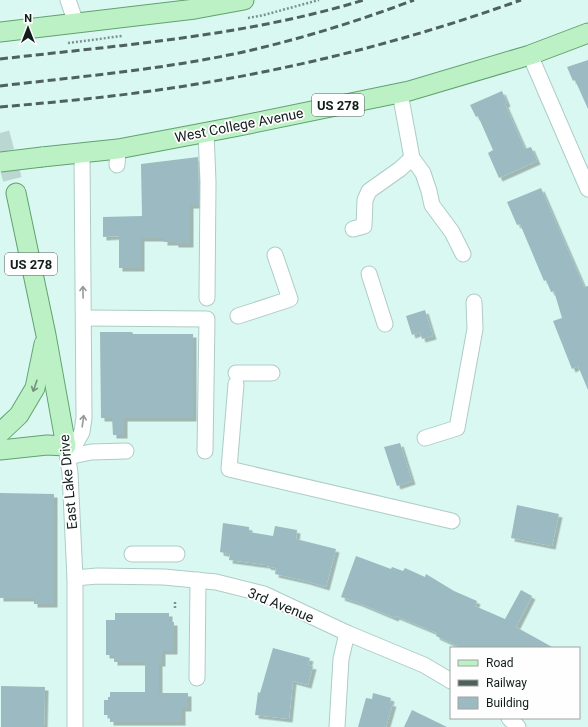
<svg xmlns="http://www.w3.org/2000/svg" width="588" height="727" font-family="Roboto,sans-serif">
  <defs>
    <filter id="shadow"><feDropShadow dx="3.5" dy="3.5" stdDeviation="0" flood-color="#0004"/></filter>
  </defs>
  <rect width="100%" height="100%" fill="#d9f8f2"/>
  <g fill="#9cbac1" filter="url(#shadow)">
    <polygon points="588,60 588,109 575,80 573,81 567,67"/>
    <polygon points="502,91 507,103 505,104 520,138 525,149 531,147 537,161 499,178 488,153 493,150 478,116 476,117 470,105"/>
    <polygon points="198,157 199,205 190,205 190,244 175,244 175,242 164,242 164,238 141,238 141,268 119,268 119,236 103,237 103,217 142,216 141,164"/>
    <polygon points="541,188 584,287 588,286 588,390 578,366 572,369 553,321 562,318 554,291 551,292 546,280 544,281 520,224 517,225 507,202"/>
    <polygon points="425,310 433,336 422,339 420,332 412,335 406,316"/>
    <polygon points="100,332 132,332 133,334 193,334 193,418 124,418 124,435 113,435 112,418 101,418"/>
    <polygon points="400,443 412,481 397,486 384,447"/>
    <polygon points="0,493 54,494 54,604 34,604 34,598 0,598"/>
    <polygon points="517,505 559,514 552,546 511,538"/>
    <polygon points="223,523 249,527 249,532 273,536 275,526 297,530 296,539 336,549 326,587 306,581 275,574 276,568 267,566 267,565 229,560 230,554 220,552"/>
    <polygon points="356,556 391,569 392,567 403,571 405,568 425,577 426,574 454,591 477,601 475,606 505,619 521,590 532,596 516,627 554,648 462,648 436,636 437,633 396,616 395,618 359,603 341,597"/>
    <polygon points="115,613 169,613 169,622 174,622 174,651 162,651 162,663 159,663 159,693 188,693 188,708 182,708 182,722 110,722 110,718 108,718 108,715 104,715 104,700 108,700 108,697 110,697 110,692 145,692 145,662 114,662 114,655 106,655 106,620 115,620"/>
    <polygon points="273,648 310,658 308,665 313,666 308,685 293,681 289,719 255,715 258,692 260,693"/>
    <polygon points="1,686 45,687 44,727 1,727"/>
    <polygon points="373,693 391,698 390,703 393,703 386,727 358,727 366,698 372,699"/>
    <polygon points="412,710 447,727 404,727"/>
  </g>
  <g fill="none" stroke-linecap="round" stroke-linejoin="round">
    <polyline stroke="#bbd7d2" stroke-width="19" stroke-dasharray="19 10" stroke-linecap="butt" points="0,133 16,193"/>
    <defs>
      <g id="minor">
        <polyline points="68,0 76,23"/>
        <polyline points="530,55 588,189"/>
        <polyline points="400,93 412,158 423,173 429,191 432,205 452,232 463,254"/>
        <polyline points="206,132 208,182 207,298"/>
        <polyline points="117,165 118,149"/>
        <polyline points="353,229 364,226 365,200 369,191 400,169 412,158"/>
        <polyline points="369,274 385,324"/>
        <polyline points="238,316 290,299 275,255"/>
        <polyline points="84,318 207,319 205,451"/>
        <polyline points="236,373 272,373"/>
        <polyline points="236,384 229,469 452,521"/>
        <polyline points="425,438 457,428 475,329 474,302"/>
        <polyline points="66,447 70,473 75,578 75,727"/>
        <polyline points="68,457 82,432 84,418 82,153"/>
        <polyline points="68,457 91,452 126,451"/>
        <polyline points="132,554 177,554"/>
        <polyline points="75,578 97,576 164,577 216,582 264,594 347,633 424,665 451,681"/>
        <polyline points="197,678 198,580"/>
        <polyline points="509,718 518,727"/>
        <polyline points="337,727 341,659 347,633"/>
      </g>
      <g id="major">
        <polyline points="0,32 195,9 244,0"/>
        <polyline points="42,157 118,149 234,127 409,91 530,55 588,33"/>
        <polyline points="0,433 19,415 35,388 44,344"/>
        <polyline points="0,450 47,445 66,446 46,335 16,193"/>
      </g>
    </defs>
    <use href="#minor" stroke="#aeccc6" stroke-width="17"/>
    <use href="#major" stroke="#62a170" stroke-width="21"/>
    <g stroke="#7c928e" stroke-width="2.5" stroke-dasharray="2 2" stroke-linecap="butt">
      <polyline points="248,18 264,15 319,0"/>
      <polyline points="68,43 122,36"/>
      <polyline points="175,602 175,608"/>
    </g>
    <use href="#minor" stroke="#fff" stroke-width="15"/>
    <use href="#major" stroke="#bbf1c4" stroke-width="19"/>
    <g stroke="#4f615d" stroke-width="3" stroke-dasharray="8 4" stroke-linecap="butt">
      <path d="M0,59c122,-14 246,-23 364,-59"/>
      <path d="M0,86c84,-10 169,-17 252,-36 55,-13 109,-30 162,-50"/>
      <path d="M0,107c45,-4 91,-8 136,-14 131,-17 260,-48 385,-93"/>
    </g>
    <defs>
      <polyline id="major-bridge" points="0,162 42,157"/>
    </defs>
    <use href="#major-bridge" stroke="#62a170" stroke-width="21" stroke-linecap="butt"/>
    <use href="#major-bridge" stroke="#bbf1c4" stroke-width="19"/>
  </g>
  <defs><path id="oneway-shaft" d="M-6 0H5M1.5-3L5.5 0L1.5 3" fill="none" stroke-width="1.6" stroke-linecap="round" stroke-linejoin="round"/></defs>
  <g stroke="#949a99">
    <use href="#oneway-shaft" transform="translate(83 292) rotate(-91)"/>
    <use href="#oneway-shaft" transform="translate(83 421) rotate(-82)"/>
  </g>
  <use stroke="#6f9278" href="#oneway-shaft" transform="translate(35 386) rotate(109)"/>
  <g text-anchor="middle" stroke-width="3.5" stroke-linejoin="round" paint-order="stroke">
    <g fill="#fefefe" stroke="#596160" stroke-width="1">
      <rect x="312" y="94" width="52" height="22" rx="3"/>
      <rect x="5" y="253" width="52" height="22" rx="3"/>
    </g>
    <g font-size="13" font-weight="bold" fill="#121e1c">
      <text x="338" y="110">US 278</text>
      <text x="31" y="269">US 278</text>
    </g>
    <g font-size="14" fill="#121e1c" stroke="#fefefe">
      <text transform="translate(239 125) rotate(-11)" y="5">West College Avenue</text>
      <text transform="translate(68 482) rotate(-95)" y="5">East Lake Drive</text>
      <text transform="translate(281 605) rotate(22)" y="5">3rd Avenue</text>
    </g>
  </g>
  <rect x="450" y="647" width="130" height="72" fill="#fefefe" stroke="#a0a4a4"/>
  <rect x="458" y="660" width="20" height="6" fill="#bbf1c4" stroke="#a0a4a4"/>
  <text x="486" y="667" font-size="12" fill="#121e1c">Road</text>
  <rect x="458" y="680" width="20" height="6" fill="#4f615d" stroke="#a0a4a4"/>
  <text x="486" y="687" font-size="12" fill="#121e1c">Railway</text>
  <rect x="458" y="697" width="20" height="12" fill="#9cbac1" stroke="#a0a4a4"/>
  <text x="486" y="707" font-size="12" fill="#121e1c">Building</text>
  <g transform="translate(28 28)" stroke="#fefefe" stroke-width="3" paint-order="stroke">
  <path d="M0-3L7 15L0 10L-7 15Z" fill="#121e1c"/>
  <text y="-6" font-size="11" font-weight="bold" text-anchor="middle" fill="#121e1c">N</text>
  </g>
</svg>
